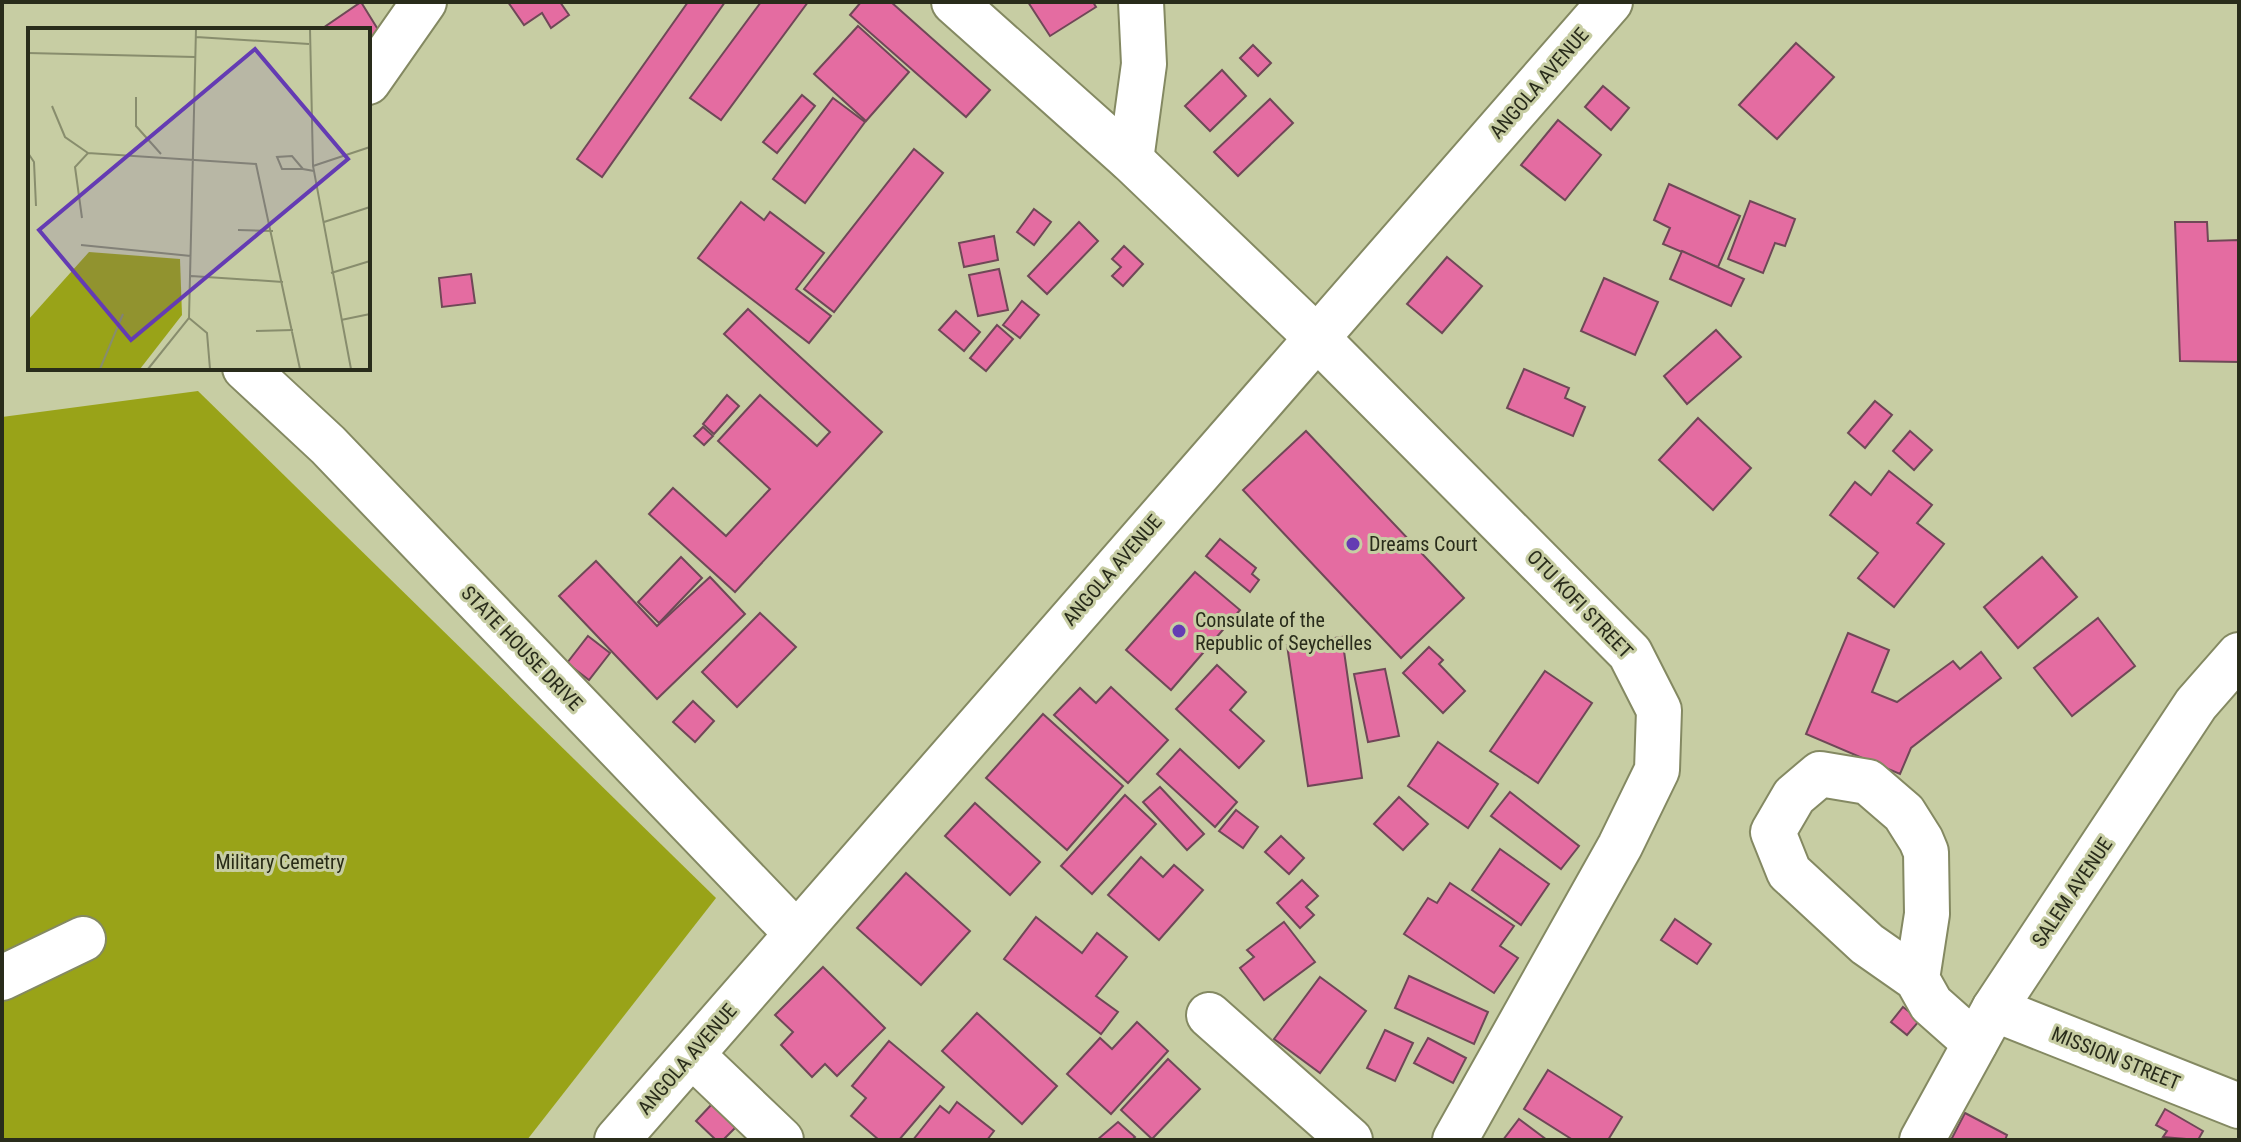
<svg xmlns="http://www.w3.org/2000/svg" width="2241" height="1142" font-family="'Roboto Condensed',sans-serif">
  <rect width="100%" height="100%" fill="#c7cda3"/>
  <polygon fill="#99a318" points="198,391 716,898 527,1140 2,1140 2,417"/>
  <g fill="#e46ca1" stroke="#6f4857" stroke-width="2">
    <polygon points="361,2 382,36 368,46 368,30 320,30"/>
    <polygon points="508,2 560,2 569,15 551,28 542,13 524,25"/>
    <polygon points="688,2 725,2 602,177 577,159"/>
    <polygon points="761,2 808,2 721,120 690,98"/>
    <polygon points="861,2 891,2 990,90 966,117 850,15"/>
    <polygon points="1028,2 1093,2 1096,7 1050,36"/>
    <polygon points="858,26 909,72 866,121 814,74"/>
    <polygon points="1796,43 1834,77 1777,139 1739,105"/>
    <polygon points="1253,45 1271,63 1258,76 1240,58"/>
    <polygon points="1222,70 1246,96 1210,131 1185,106"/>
    <polygon points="1603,86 1629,108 1611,130 1585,107"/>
    <polygon points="802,95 815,106 777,153 763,142"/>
    <polygon points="833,98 865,122 805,203 773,179"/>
    <polygon points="1270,99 1293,123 1238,176 1214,152"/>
    <polygon points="1558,120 1601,155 1565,200 1521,165"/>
    <polygon points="914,149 943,173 834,312 804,289"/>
    <polygon points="1669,184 1740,216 1718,267 1663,244 1670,228 1654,220"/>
    <polygon points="1750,201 1795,219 1785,246 1775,243 1763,273 1728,259"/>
    <polygon points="741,202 764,220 770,212 824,253 796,289 831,316 809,343 698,258"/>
    <polygon points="1034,209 1051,222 1034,245 1017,232"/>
    <polygon points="1079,222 1098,241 1047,294 1028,276"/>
    <polygon points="2175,222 2207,222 2208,241 2239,240 2239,362 2180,361"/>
    <polygon points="994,236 998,260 964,267 959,243"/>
    <polygon points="1124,246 1143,264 1123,286 1112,276 1121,267 1112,259"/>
    <polygon points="1682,251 1744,279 1731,306 1670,279"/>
    <polygon points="1447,257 1482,286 1442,333 1407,304"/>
    <polygon points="999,269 1008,310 978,316 969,275"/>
    <polygon points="471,274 475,303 442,307 439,278"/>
    <polygon points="1604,278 1658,302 1635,355 1581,331"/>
    <polygon points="1022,301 1039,315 1020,338 1003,325"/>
    <polygon points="748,309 882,432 735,592 649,514 673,488 726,536 770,489 718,441 760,395 817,446 830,432 724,334"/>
    <polygon points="956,311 980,332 964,351 939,330"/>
    <polygon points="997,325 1013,339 986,371 970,358"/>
    <polygon points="1716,330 1741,357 1687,404 1664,376"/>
    <polygon points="1524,369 1569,388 1565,398 1585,407 1573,436 1507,408"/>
    <polygon points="727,395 739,406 714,434 703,424"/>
    <polygon points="1875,401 1892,415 1865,448 1848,433"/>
    <polygon points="1698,418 1751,468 1713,510 1659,460"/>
    <polygon points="703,427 713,436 704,445 694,436"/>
    <polygon points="1306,431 1464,598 1401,658 1243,490"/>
    <polygon points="1910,431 1932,450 1914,470 1893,451"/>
    <polygon points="1889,471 1932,505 1917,523 1944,544 1894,607 1858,578 1878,553 1830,515 1855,482 1871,495"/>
    <polygon points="1220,539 1256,568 1252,574 1259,580 1250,592 1206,556"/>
    <polygon points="681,557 702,578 659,623 638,602"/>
    <polygon points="2042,557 2077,597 2018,648 1984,607"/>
    <polygon points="596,561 657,626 710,577 745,614 657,699 559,596"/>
    <polygon points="1195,572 1240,610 1171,690 1126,650"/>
    <polygon points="760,613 796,647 737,707 702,672"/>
    <polygon points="2098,618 2135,666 2072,716 2034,668"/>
    <polygon points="1848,633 1889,650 1872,692 1897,702 1953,661 1960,669 1981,652 2001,678 1911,748 1900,774 1806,734"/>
    <polygon points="588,636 610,653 589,680 567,663"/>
    <polygon points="1342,637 1362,778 1308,786 1287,645"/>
    <polygon points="1429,647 1443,660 1439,664 1465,691 1443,713 1403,673"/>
    <polygon points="1217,665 1246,692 1230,710 1264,741 1239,768 1176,709"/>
    <polygon points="1385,669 1399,736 1368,742 1354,674"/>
    <polygon points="1545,671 1592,703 1538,783 1490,751"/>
    <polygon points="1111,687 1168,740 1128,783 1054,715 1080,688 1096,703"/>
    <polygon points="693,701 714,721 695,742 673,722"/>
    <polygon points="1043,714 1123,786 1067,850 986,778"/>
    <polygon points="1438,742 1498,784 1468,828 1408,786"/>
    <polygon points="1180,749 1237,802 1215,827 1157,774"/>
    <polygon points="1160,787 1204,834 1187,850 1143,802"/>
    <polygon points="1510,792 1579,846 1561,869 1491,816"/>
    <polygon points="1125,795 1156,824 1092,894 1061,866"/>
    <polygon points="1399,797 1428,824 1403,850 1374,824"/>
    <polygon points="975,803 1040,862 1010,895 945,836"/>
    <polygon points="1236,810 1258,827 1243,848 1219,831"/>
    <polygon points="1281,836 1304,858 1289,874 1265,852"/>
    <polygon points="1500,849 1549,884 1521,925 1472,890"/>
    <polygon points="1141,857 1163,877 1174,865 1203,890 1159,940 1108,895"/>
    <polygon points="906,873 970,931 921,985 857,928"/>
    <polygon points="1302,880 1318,896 1306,907 1314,915 1300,928 1277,903"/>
    <polygon points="1450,883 1514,926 1500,946 1518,958 1494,993 1404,934 1428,898 1437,903"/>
    <polygon points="1036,917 1082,953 1097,933 1127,957 1096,996 1118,1012 1101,1034 1004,959"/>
    <polygon points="1675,919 1711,944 1697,964 1661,940"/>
    <polygon points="1284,922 1315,962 1264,1000 1240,968 1254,957 1247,950"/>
    <polygon points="823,967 885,1028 837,1076 825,1064 812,1077 781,1045 793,1032 775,1015"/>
    <polygon points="1409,976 1488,1012 1474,1044 1395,1008"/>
    <polygon points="1320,977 1366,1011 1320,1073 1274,1039"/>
    <polygon points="1903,1007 1920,1020 1907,1035 1891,1022"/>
    <polygon points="977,1013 1057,1086 1022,1124 942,1051"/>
    <polygon points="1137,1022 1168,1051 1111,1114 1067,1074 1100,1038 1112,1049"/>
    <polygon points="1385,1030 1413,1043 1395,1081 1367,1068"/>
    <polygon points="1428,1038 1466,1058 1453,1083 1414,1063"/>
    <polygon points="889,1041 944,1087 899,1140 879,1140 851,1116 866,1098 852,1086"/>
    <polygon points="1168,1059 1200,1089 1152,1139 1121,1110"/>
    <polygon points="1548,1070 1622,1117 1608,1140 1573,1140 1524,1109"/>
    <polygon points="957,1102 994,1131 987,1140 913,1140 940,1106 949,1113"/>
    <polygon points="712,1104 737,1126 723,1140 716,1140 696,1121"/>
    <polygon points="2165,1109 2203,1131 2198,1140 2163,1137 2167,1131 2156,1125"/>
    <polygon points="1965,1113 2007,1135 2005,1140 1951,1140"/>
    <polygon points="1519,1119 1547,1140 1503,1140"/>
    <polygon points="1118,1122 1135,1137 1132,1140 1097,1140"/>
  </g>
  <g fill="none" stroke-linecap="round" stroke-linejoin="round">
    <defs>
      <g id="minor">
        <polyline points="954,2 1131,160 1316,337 1630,653 1659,710 1657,770 1620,846 1455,1140"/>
        <polyline points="368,82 424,2"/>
        <polyline points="1131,160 1144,64 1141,2"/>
        <polyline points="245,368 328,445 795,932"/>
        <polyline points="2,978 83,939"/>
        <polyline points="1917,979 1867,944 1789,872 1773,832 1794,796 1820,774 1868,782 1904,813 1921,840 1926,852 1927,914 1917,979 1931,1004 1975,1043"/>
        <polyline points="1994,1009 2239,1106"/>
        <polyline points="1209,1015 1350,1140"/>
        <polyline points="692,1055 781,1140"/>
        <polyline points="617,1140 1610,2"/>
        <polyline points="1922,1140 1994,1009 2196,704 2239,655"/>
      </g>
    </defs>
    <use href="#minor" stroke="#848962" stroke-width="48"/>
    <use href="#minor" stroke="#fff" stroke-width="44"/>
  </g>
  <g fill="#643bb3" stroke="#c7cda3" stroke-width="3">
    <circle cx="1353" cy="544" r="8"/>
    <circle cx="1179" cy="631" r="8"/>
  </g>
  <g text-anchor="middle" stroke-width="6" stroke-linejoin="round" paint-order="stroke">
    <g font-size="20" fill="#292c1b" stroke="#c7cda3">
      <text transform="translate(1539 83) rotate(-49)" y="7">ANGOLA AVENUE</text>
      <text transform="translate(1112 570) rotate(-49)" y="7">ANGOLA AVENUE</text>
      <text transform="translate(1580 604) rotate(46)" y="7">OTU KOFI STREET</text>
      <text transform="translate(522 648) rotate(46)" y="7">STATE HOUSE DRIVE</text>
      <text transform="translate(2072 892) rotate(-56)" y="7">SALEM AVENUE</text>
      <text transform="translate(2116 1058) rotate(22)" y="7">MISSION STREET</text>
      <text transform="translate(687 1059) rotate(-49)" y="7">ANGOLA AVENUE</text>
    </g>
    <g font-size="20" fill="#292c1b" stroke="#c7cda3" text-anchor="start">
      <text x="1369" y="551">Dreams Court</text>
      <text x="1195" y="627">Consulate of the<tspan x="1195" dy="23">Republic of Seychelles</tspan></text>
    </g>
    <g font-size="20" fill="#292c16" stroke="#c7cda3">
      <text x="280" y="869">Military Cemetry</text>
    </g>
  </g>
  <g transform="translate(28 28)">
    <rect width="342" height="342" fill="#c7cda3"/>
    <path d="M61,224l91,7 2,56 -42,54h-112v-49z" fill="#99a318"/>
    <path fill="none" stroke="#888d6d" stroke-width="2" d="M282,1l3,137 38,203M168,9l113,7M0,25l167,4M108,69v29l25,28M24,78l13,31 23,16M0,125l6,9 2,44M285,138l57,-19M275,141h-21l-5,-12 15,-1 11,13 11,2M54,190l-7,-51 13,-14 168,11 44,205M296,194l46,-15M210,202l35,1M53,217l110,11M303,245l39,-12M163,248l92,6M161,290l18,15 3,36M313,292l29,-6M228,303l37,-1M72,341l23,-55M120,341l41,-51 7,-289"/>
    <path fill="#643bb3" fill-opacity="0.15" stroke="#643bb3" stroke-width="4" d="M227,21l93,110 -217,181 -92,-110z"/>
    <rect width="342" height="342" fill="none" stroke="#292c1b" stroke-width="4"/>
  </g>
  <rect width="2241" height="1142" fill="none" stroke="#292c1b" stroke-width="8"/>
</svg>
